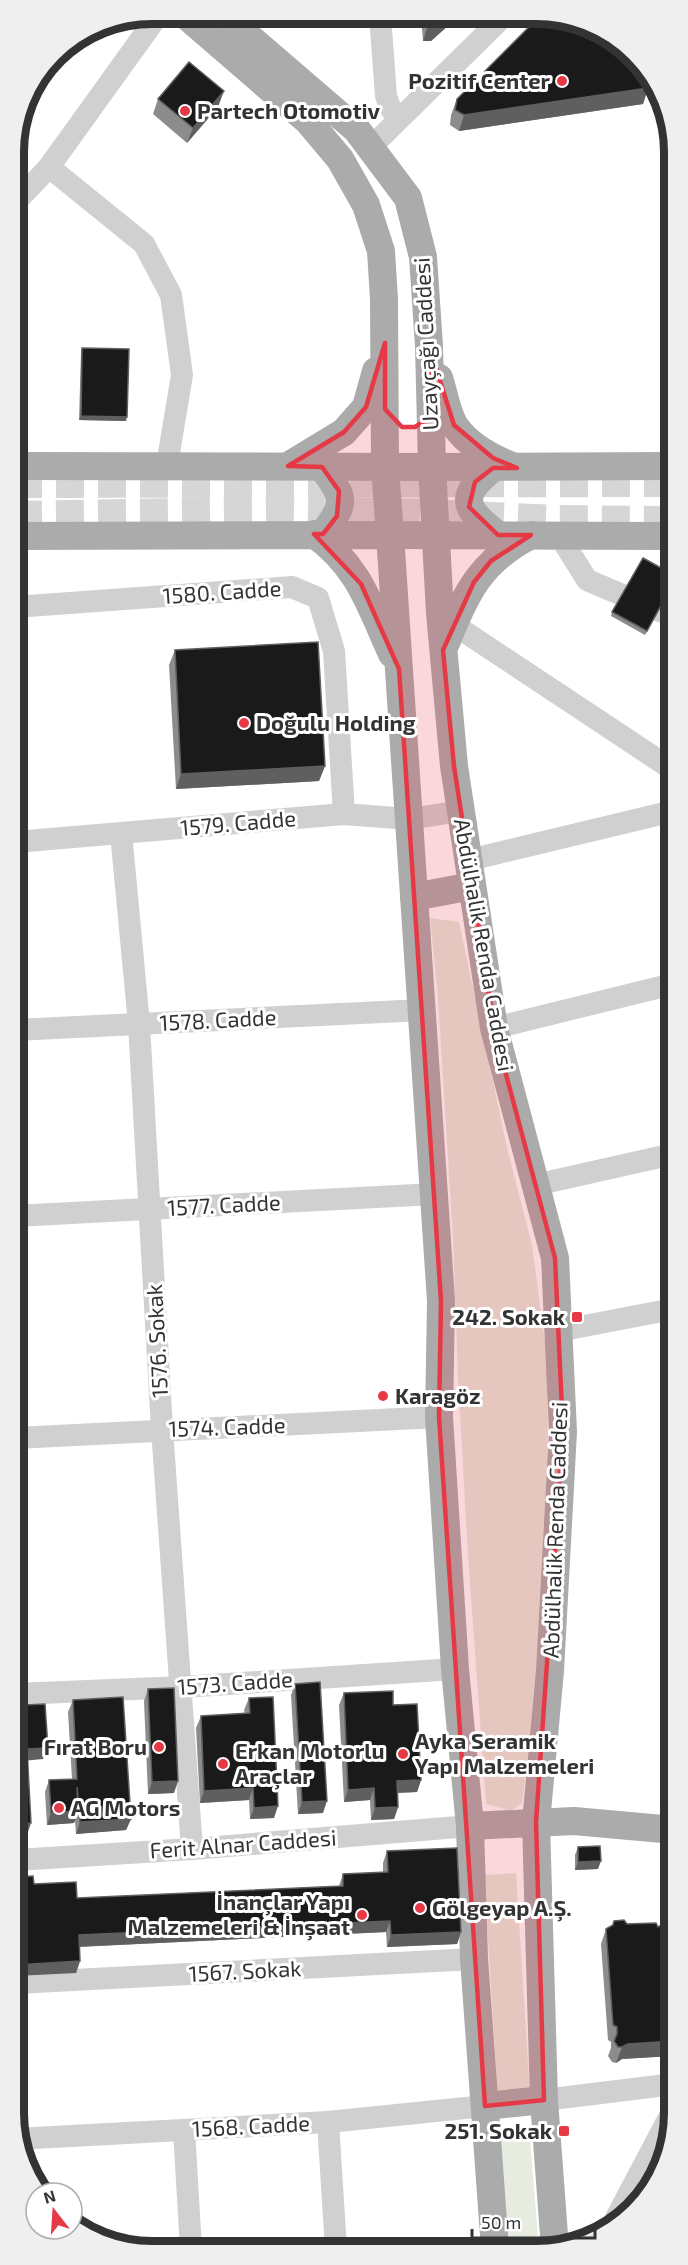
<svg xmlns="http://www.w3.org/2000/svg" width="688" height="2265" font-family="'Exo 2',sans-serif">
  <rect width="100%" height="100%" fill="#fff"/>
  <g fill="#e6ecdf">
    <polygon points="430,918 459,922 508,1152 532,1245 547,1358 548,1461 539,1669 522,1803 511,1811 486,1804 468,1555 458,1378 453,1238 438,998"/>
    <polygon points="516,1873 530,2095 498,2098 484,1875"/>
    <polygon points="530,2139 539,2249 508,2249 500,2140"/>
  </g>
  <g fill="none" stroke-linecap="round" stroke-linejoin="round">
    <g stroke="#d6d6d6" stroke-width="28" stroke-dasharray="28 14" stroke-linecap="butt">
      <polyline points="14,484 672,483"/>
      <polyline points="14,515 283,510 430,513 555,519 672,520"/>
    </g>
    <g stroke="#d0d0d0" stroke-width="22">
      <polyline points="380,15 386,96 390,107 398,120"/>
      <polyline points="370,148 504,16"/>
      <polyline points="49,167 144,244 171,295 182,375 167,465"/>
      <polyline points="14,204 49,167 159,14"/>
      <polyline points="559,535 587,580 672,616"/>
      <polyline points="14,607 292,587 318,598 334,651 344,814"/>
      <polyline points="453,624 673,770"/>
      <polyline points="121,833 139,1024 162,1429 192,1849"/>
      <polyline points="15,842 344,814 409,819 461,811"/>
      <polyline points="469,860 673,811"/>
      <polyline points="494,1028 673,984"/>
      <polyline points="15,1030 422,1010"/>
      <polyline points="535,1185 673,1154"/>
      <polyline points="15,1216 434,1194"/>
      <polyline points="558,1331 673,1309"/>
      <polyline points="15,1438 439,1417"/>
      <polyline points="16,1694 182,1687 455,1669"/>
      <polyline points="16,1860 192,1849 470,1826"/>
      <polyline points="16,1983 474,1959"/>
      <polyline points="544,2100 674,2084"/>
      <polyline points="328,2122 336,2249"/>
      <polyline points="184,2130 191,2249"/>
      <polyline points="16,2139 328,2122 485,2106"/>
      <polyline points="616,2218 674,2108"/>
    </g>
    <g stroke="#ababab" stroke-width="28">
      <polyline points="184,14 308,121 340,159 366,205 381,251 384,299 385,467 390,535 672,536"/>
      <polyline points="222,14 357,130 408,198 423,257 429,346 432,467 672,466"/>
      <path d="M439,378c5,14 8,36 16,48 13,19 37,32 57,40"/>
      <polyline points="14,466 432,467 440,613 454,766 494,1028 555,1258 563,1432 550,1671 536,1822 544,2100 555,2249"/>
      <polyline points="288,466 344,432 366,407 376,371"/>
      <path d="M322,467c23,31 25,35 1,67"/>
      <path d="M493,468c-36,29 -29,41 5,67"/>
      <path d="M314,534c45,32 56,72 78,120"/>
      <polyline points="14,536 390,535 441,1301 439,1417 455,1669 470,1826 474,1959 495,2249"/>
      <path d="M446,643c20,-51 35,-82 85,-108"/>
      <polyline points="414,897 472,886"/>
      <polyline points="470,1826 574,1821 674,1830"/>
      <polyline points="485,2106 544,2100"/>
    </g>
  </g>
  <g fill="#8c8c8c">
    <polygon points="421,15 459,16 431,41 423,41"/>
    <polygon points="648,88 643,104 459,131 450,125 451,115 457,99"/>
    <polygon points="158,99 218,107 187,143 153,114"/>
    <polygon points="82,348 126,421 79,420 81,352"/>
    <polygon points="672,574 672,587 645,635 611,616 612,612"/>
    <polygon points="175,650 325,766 319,781 176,789 169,665"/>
    <polygon points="295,1684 323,1813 298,1814 291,1695"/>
    <polygon points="148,1689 174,1793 148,1794 144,1701"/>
    <polygon points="344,1693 393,1705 421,1780 417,1792 398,1793 398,1807 394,1819 371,1820 370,1800 344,1802 339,1705"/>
    <polygon points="249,1698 274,1818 250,1819 249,1800 200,1803 196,1728 201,1716 245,1713 244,1710"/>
    <polygon points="73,1700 131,1819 126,1830 76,1834 75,1821 74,1823 47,1825 45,1792 49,1780 72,1779 68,1712"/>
    <polygon points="578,1847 598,1869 575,1870 575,1855"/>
    <polygon points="387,1851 461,1932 457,1944 387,1947 386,1932 79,1947 80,1961 76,1973 34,1884 77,1898 339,1886 343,1874 383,1872 383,1863"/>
    <polygon points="674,1914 674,2059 672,2056 622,2059 616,2063 612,2062 608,2056 611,2048 611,2042 608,2040 601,1944 606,1929 658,1927 669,1921 671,1915"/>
  </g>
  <g fill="#5f5f5f">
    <polygon points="448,15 459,16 431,41 423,41 428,25"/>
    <polygon points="648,88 643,104 459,131 464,115"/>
    <polygon points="224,91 218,107 187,143 193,128"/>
    <polygon points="81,416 127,417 126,421 79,420"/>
    <polygon points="672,585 672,587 645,635 647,631"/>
    <polygon points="325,766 319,781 176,789 181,774"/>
    <polygon points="48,1748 43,1759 22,1761 27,1749"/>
    <polygon points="421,1780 417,1792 393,1793 397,1781"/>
    <polygon points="178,1781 174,1793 148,1794 152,1782"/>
    <polygon points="253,1788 249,1800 200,1803 204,1791"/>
    <polygon points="374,1788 370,1800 344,1802 348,1790"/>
    <polygon points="327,1801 323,1813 298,1814 302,1802"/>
    <polygon points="278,1806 274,1818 250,1819 254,1808"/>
    <polygon points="398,1807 394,1819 371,1820 375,1808"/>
    <polygon points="78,1811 74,1823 47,1825 51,1813"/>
    <polygon points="131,1819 126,1830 76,1834 80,1822"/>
    <polygon points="31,1823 27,1835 16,1836 16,1824"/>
    <polygon points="601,1861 598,1869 575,1870 578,1862"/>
    <polygon points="390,1921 386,1932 74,1947 79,1935"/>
    <polygon points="461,1932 457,1944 387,1947 391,1935"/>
    <polygon points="80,1961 76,1973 16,1976 16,1965"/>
    <polygon points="674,2041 674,2051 672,2056 622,2059 616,2063 622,2047 628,2044"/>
  </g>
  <g fill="#1a1a1a" stroke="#5f5f5f" stroke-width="1.5">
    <polygon points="428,15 448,15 437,25 428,25"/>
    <polygon points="540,16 563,16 634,54 647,78 648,88 464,115 455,110 457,99"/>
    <polygon points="189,62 224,91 193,128 158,99"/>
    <polygon points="82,348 129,349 127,417 81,416"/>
    <polygon points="643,558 672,574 672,585 647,631 612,612"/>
    <polygon points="318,642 325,766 181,774 175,650"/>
    <polygon points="320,1682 327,1801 302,1802 295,1684"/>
    <polygon points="174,1688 178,1781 152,1782 148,1689"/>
    <polygon points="393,1691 393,1705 417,1704 421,1780 397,1781 398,1807 375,1808 374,1788 348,1790 344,1693"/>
    <polygon points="16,1695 24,1695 24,1705 45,1704 48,1748 27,1749 31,1823 16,1824"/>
    <polygon points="123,1697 131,1819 80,1822 77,1787 78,1811 51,1813 49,1780 77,1779 73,1700"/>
    <polygon points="273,1697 278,1806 254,1808 253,1788 204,1791 201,1716 250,1713 249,1698"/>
    <polygon points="600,1846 601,1861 578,1862 578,1847"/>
    <polygon points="457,1848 461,1932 391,1935 390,1921 79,1935 80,1961 16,1965 16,1877 33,1876 34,1884 76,1882 77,1898 343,1886 343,1874 388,1872 387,1851"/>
    <polygon points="674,1914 674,2041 628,2044 622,2047 618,2047 614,2041 617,2034 617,2027 613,2025 606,1929 613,1925 614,1921 624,1920 627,1924 656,1923 658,1927 671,1920 671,1915"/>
  </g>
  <path fill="#e63946" fill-opacity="0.2" stroke="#e63946" stroke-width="4.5" stroke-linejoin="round" d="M385,343v66l17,18h13l11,-7 5,-12 -2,-62 25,79 39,33 24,10h-24l-18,14 -6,25 29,28h33l-40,26 -17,21 -31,68 11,116 41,267 60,225 8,174 -27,390 8,278 -59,6 -46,-689 2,-116 -42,-632 -38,-85 -47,-50h9l14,-18 2,-25 -17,-24 -34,-1 56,-34 22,-25z"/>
  <g fill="#e63946" stroke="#fff" stroke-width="2">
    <circle cx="562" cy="81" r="6"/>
    <circle cx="185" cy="111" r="6"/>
    <circle cx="244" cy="723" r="6"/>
    <rect x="571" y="1311" width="12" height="12" rx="3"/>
    <circle cx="383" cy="1396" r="6"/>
    <circle cx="159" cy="1747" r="6"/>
    <circle cx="403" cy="1754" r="6"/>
    <circle cx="223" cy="1764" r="6"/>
    <circle cx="59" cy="1808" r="6"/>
    <circle cx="420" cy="1908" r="6"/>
    <circle cx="362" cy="1915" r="6"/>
    <rect x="558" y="2125" width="12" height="12" rx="3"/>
  </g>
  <g text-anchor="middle" stroke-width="6" stroke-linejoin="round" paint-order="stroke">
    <g font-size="22" font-weight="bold" fill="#333" stroke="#fff" text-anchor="start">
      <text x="550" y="89" text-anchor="end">Pozitif Center</text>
      <text x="197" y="119">Partech Otomotiv</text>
      <text x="256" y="731">Doğulu Holding</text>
      <text x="565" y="1325" text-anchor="end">242. Sokak</text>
      <text x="395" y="1404">Karagöz</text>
      <text x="415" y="1749">Ayka Seramik<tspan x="415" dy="25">Yapı Malzemeleri</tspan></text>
      <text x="147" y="1755" text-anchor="end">Fırat Boru</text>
      <text x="235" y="1759">Erkan Motorlu<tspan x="235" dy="25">Araçlar</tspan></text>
      <text x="71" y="1816">AG Motors</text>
      <text x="350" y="1910" text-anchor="end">İnançlar Yapı<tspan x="350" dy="25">Malzemeleri &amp; İnşaat</tspan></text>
      <text x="432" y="1916">Gölgeyap A.Ş.</text>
      <text x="552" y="2139" text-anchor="end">251. Sokak</text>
    </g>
    <g font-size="22" fill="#333" stroke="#fff">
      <text transform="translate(426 344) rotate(-93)" y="8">Uzayçağı Caddesi</text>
      <text transform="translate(222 592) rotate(-4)" y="8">1580. Cadde</text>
      <text transform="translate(238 823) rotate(-5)" y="8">1579. Cadde</text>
      <text transform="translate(484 945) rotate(80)" y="8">Abdülhalik Renda Caddesi</text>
      <text transform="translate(218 1020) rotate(-3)" y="8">1578. Cadde</text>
      <text transform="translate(224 1205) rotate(-3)" y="8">1577. Cadde</text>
      <text transform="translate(157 1341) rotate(-93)" y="8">1576. Sokak</text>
      <text transform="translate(227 1427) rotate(-2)" y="8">1574. Cadde</text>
      <text transform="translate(555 1530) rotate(-88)" y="8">Abdülhalik Renda Caddesi</text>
      <text transform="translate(235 1683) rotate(-4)" y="8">1573. Cadde</text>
      <text transform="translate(243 1844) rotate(-4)" y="8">Ferit Alnar Caddesi</text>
      <text transform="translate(245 1971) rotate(-3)" y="8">1567. Sokak</text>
      <text transform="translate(251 2126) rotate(-3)" y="8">1568. Cadde</text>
    </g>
  </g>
  <path d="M0 0H688V2265H0ZM152 24H536A128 128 0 0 1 664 152V2113A128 128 0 0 1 536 2241H152A128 128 0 0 1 24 2113V152A128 128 0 0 1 152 24Z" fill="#efefef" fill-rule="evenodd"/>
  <path fill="none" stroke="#333" stroke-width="8" d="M152 24H536A128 128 0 0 1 664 152V2113A128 128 0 0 1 536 2241H152A128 128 0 0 1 24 2113V152A128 128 0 0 1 152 24Z"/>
  <g transform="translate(54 2211) rotate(343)"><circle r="28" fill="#ffffff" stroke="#adadad" stroke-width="1.5"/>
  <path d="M0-4.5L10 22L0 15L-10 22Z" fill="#e63946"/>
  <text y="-9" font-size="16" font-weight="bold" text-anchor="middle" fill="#333333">N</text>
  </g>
  <path d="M472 2229v9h123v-9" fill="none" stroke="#333333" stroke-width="3"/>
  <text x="481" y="2229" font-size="18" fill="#333333" stroke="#ffffff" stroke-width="4.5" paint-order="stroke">50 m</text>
</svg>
